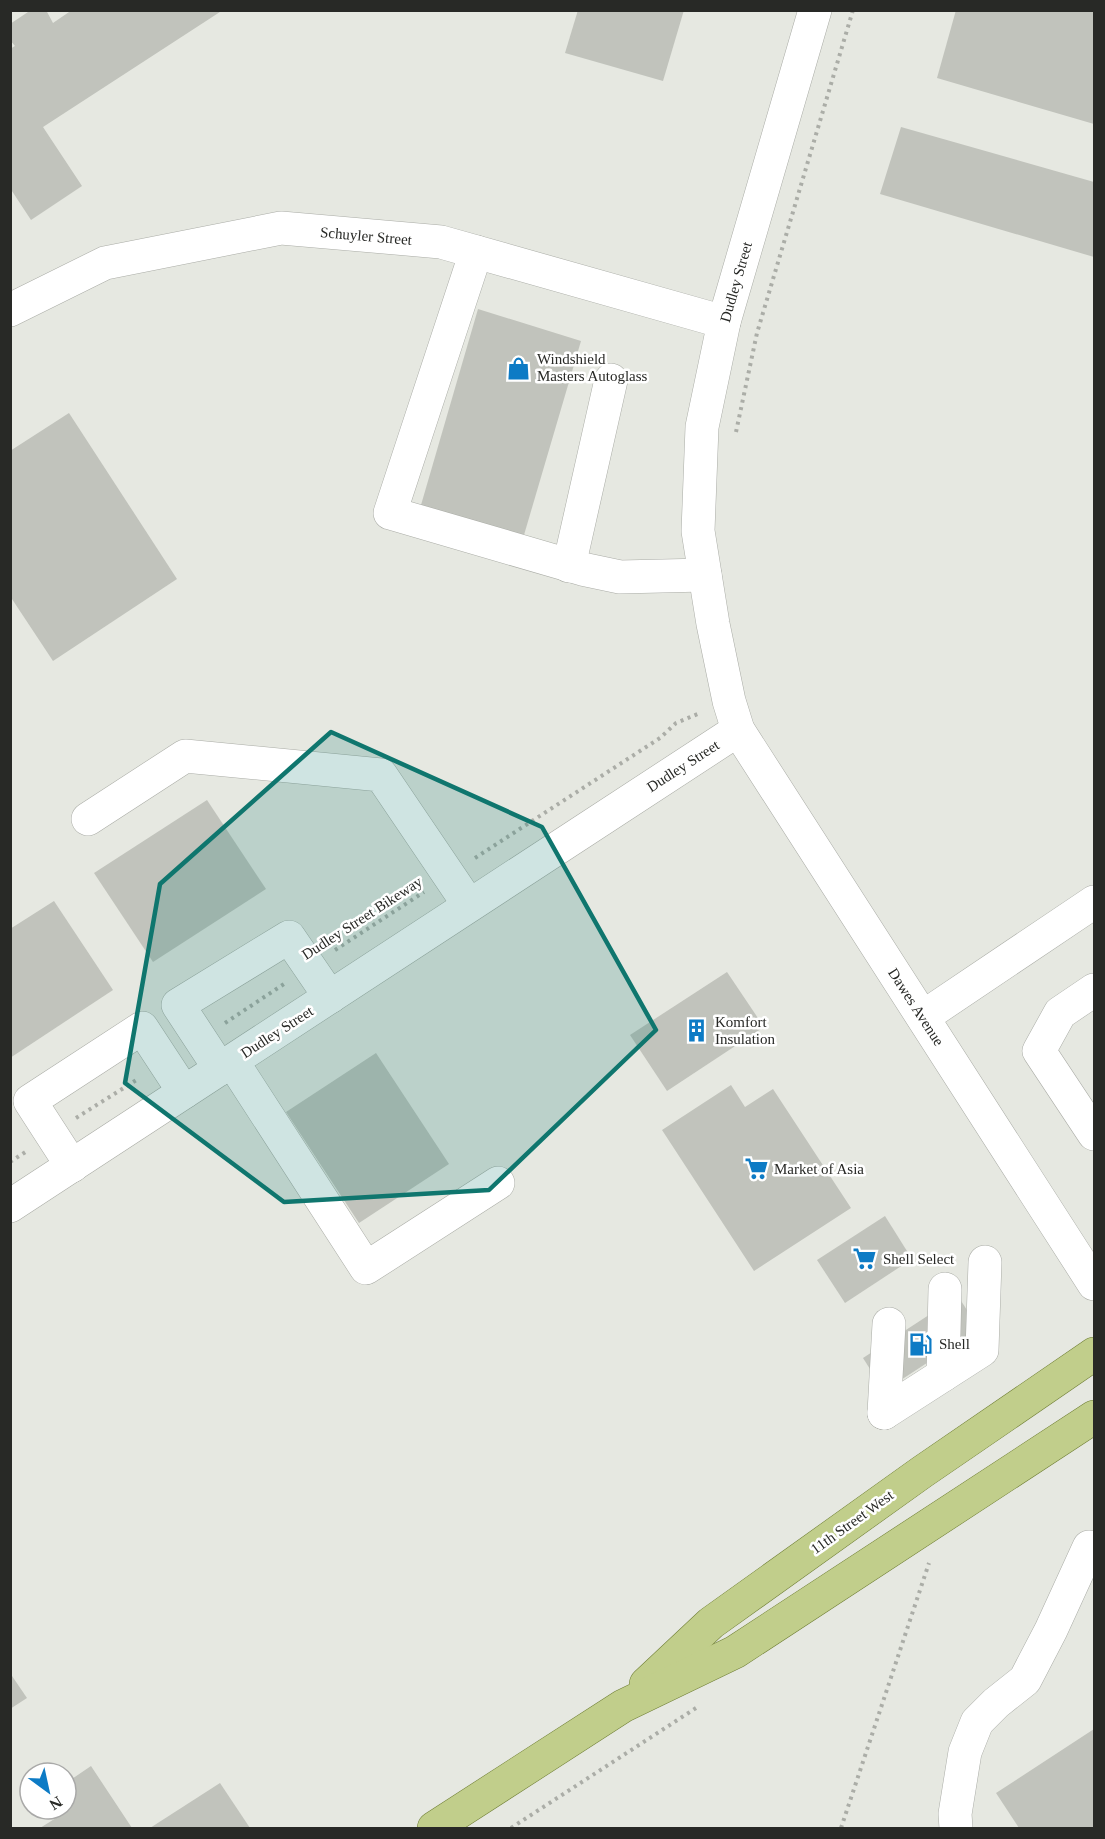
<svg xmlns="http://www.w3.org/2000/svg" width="1105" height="1839" font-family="Georgia,serif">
  <rect width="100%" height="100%" fill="#e6e8e1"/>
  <g fill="#c1c3bc">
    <polygon points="31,10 46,10 53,23 72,10 223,10 43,127 82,186 31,220 10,188 10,49 15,46 10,40 10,24"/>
    <polygon points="578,10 684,10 663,81 565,53"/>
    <polygon points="956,10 1094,10 1094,124 937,78"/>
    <polygon points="901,127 1094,182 1094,257 880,194"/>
    <polygon points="478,309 581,341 524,535 421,505"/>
    <polygon points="69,413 177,579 53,661 10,596 10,451"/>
    <polygon points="207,800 266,889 153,962 94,873"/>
    <polygon points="54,901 113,990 10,1058 10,929"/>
    <polygon points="727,972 764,1027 667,1091 630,1035"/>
    <polygon points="376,1053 449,1164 359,1223 286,1112"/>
    <polygon points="731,1085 745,1107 773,1089 851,1208 754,1271 662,1130"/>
    <polygon points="885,1216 912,1259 845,1303 817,1260"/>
    <polygon points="958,1296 979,1329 884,1391 863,1358"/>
    <polygon points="10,1673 27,1698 10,1709"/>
    <polygon points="1094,1729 1094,1828 1019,1828 996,1793"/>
    <polygon points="91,1766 132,1828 40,1828 56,1818 49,1809 66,1809 66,1783"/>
    <polygon points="220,1783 250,1828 150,1828"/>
  </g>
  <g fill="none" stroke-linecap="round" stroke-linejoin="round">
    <defs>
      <g id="minor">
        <polyline points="815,10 724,322 702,427 698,531 713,624 729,701 738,730 1094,1284"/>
        <polyline points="476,252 390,513 582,569 620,577 705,575"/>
        <polyline points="10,310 105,263 281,228 441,242 724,322"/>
        <polyline points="569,566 611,380"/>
        <polyline points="88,819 185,756 381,775 469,905"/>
        <polyline points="1094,990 1060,1013 1039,1051 1094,1134"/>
        <polyline points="923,1017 1094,902"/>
        <polyline points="232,1061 366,1268 498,1183"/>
        <polyline points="220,1069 178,1005 289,937 330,997"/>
        <polyline points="72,1166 30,1101 142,1028 184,1092"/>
        <polyline points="10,1206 738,730"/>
        <polyline points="943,1375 945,1289"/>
        <polyline points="884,1413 982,1350 985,1262"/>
        <polyline points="884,1413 889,1324"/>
        <polyline points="956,1828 955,1814 965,1752 977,1722 996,1703 1025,1680 1051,1630 1089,1547"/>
      </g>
      <g id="major">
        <polyline points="646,1684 711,1623 922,1472 1094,1354"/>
        <polyline points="434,1828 623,1706 735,1652 1094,1417"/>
      </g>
    </defs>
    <use href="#minor" stroke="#aaaca6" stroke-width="34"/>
    <use href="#major" stroke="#707f36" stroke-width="34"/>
    <g stroke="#abada7" stroke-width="4" stroke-dasharray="3 4.5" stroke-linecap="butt">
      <polyline points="736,432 757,333 853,10"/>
      <polyline points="475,858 660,738 676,723 700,713"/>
      <polyline points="335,950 424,892"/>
      <polyline points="225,1023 284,984"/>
      <polyline points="76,1118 138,1079"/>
      <polyline points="10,1162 27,1151"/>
      <polyline points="511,1828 696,1708"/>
      <polyline points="841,1828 929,1563"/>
    </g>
    <use href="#minor" stroke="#fff" stroke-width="33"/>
    <use href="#major" stroke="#c1ce8b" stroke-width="33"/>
  </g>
  <path fill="#0f766e" fill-opacity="0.2" stroke="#0f766e" stroke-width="4.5" stroke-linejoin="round" d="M331,732l211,95 114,203 -167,160 -205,12 -159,-119 35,-199z"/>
  <defs>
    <symbol id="shop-bare" viewBox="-9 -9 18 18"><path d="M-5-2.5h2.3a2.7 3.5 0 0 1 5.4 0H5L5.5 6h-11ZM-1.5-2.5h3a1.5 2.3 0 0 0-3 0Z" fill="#0d7bc5" stroke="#fff" stroke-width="2.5" paint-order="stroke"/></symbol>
    <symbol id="building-bare" viewBox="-9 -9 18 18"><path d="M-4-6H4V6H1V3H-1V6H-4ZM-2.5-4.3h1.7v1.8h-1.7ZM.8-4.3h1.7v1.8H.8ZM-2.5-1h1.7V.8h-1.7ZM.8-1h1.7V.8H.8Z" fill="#0d7bc5" stroke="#fff" stroke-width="2.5" paint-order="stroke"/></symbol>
    <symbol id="supermarket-bare" viewBox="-9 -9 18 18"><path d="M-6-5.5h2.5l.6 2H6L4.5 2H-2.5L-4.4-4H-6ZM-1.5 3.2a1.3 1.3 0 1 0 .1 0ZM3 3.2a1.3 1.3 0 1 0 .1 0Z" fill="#0d7bc5" stroke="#fff" stroke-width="2.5" paint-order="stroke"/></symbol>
    <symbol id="fuel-bare" viewBox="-9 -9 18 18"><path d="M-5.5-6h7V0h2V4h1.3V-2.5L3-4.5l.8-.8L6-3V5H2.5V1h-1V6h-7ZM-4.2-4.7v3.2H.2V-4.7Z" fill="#0d7bc5" stroke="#fff" stroke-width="2.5" paint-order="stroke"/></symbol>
  </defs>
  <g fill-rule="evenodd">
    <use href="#shop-bare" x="502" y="352" width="33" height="33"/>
    <use href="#building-bare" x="680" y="1014" width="33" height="33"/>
    <use href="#supermarket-bare" x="740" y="1152" width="33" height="33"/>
    <use href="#supermarket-bare" x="848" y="1242" width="33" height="33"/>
    <use href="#fuel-bare" x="904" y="1328" width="33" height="33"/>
  </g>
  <g text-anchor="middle" stroke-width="5" stroke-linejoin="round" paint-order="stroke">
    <g font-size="15" fill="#282926" stroke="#fff">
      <text transform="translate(366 236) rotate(5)" y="5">Schuyler Street</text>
      <text transform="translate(736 282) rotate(-74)" y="5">Dudley Street</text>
      <text transform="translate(683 766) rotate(-33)" y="5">Dudley Street</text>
      <text transform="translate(362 918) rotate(-33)" y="5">Dudley Street Bikeway</text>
      <text transform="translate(916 1007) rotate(57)" y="5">Dawes Avenue</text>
      <text transform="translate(277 1032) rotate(-33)" y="5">Dudley Street</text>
      <text transform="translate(852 1522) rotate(-36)" y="5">11th Street West</text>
    </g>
    <g font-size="15" fill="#282926" stroke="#fff" text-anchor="start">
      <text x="537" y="364">Windshield<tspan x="537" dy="17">Masters Autoglass</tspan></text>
      <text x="715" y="1027">Komfort<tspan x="715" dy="17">Insulation</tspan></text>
      <text x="774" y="1174">Market of Asia</text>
      <text x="883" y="1264">Shell Select</text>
      <text x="939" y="1349">Shell</text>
    </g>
  </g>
  <rect width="1105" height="1839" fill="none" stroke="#282926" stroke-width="24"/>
  <g transform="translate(48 1791) rotate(147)"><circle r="28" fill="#ffffff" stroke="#a9a9a8" stroke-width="1.5"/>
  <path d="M0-4.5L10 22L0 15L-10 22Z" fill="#0d7bc5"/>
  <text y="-9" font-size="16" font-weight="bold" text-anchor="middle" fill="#282926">N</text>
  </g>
</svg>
